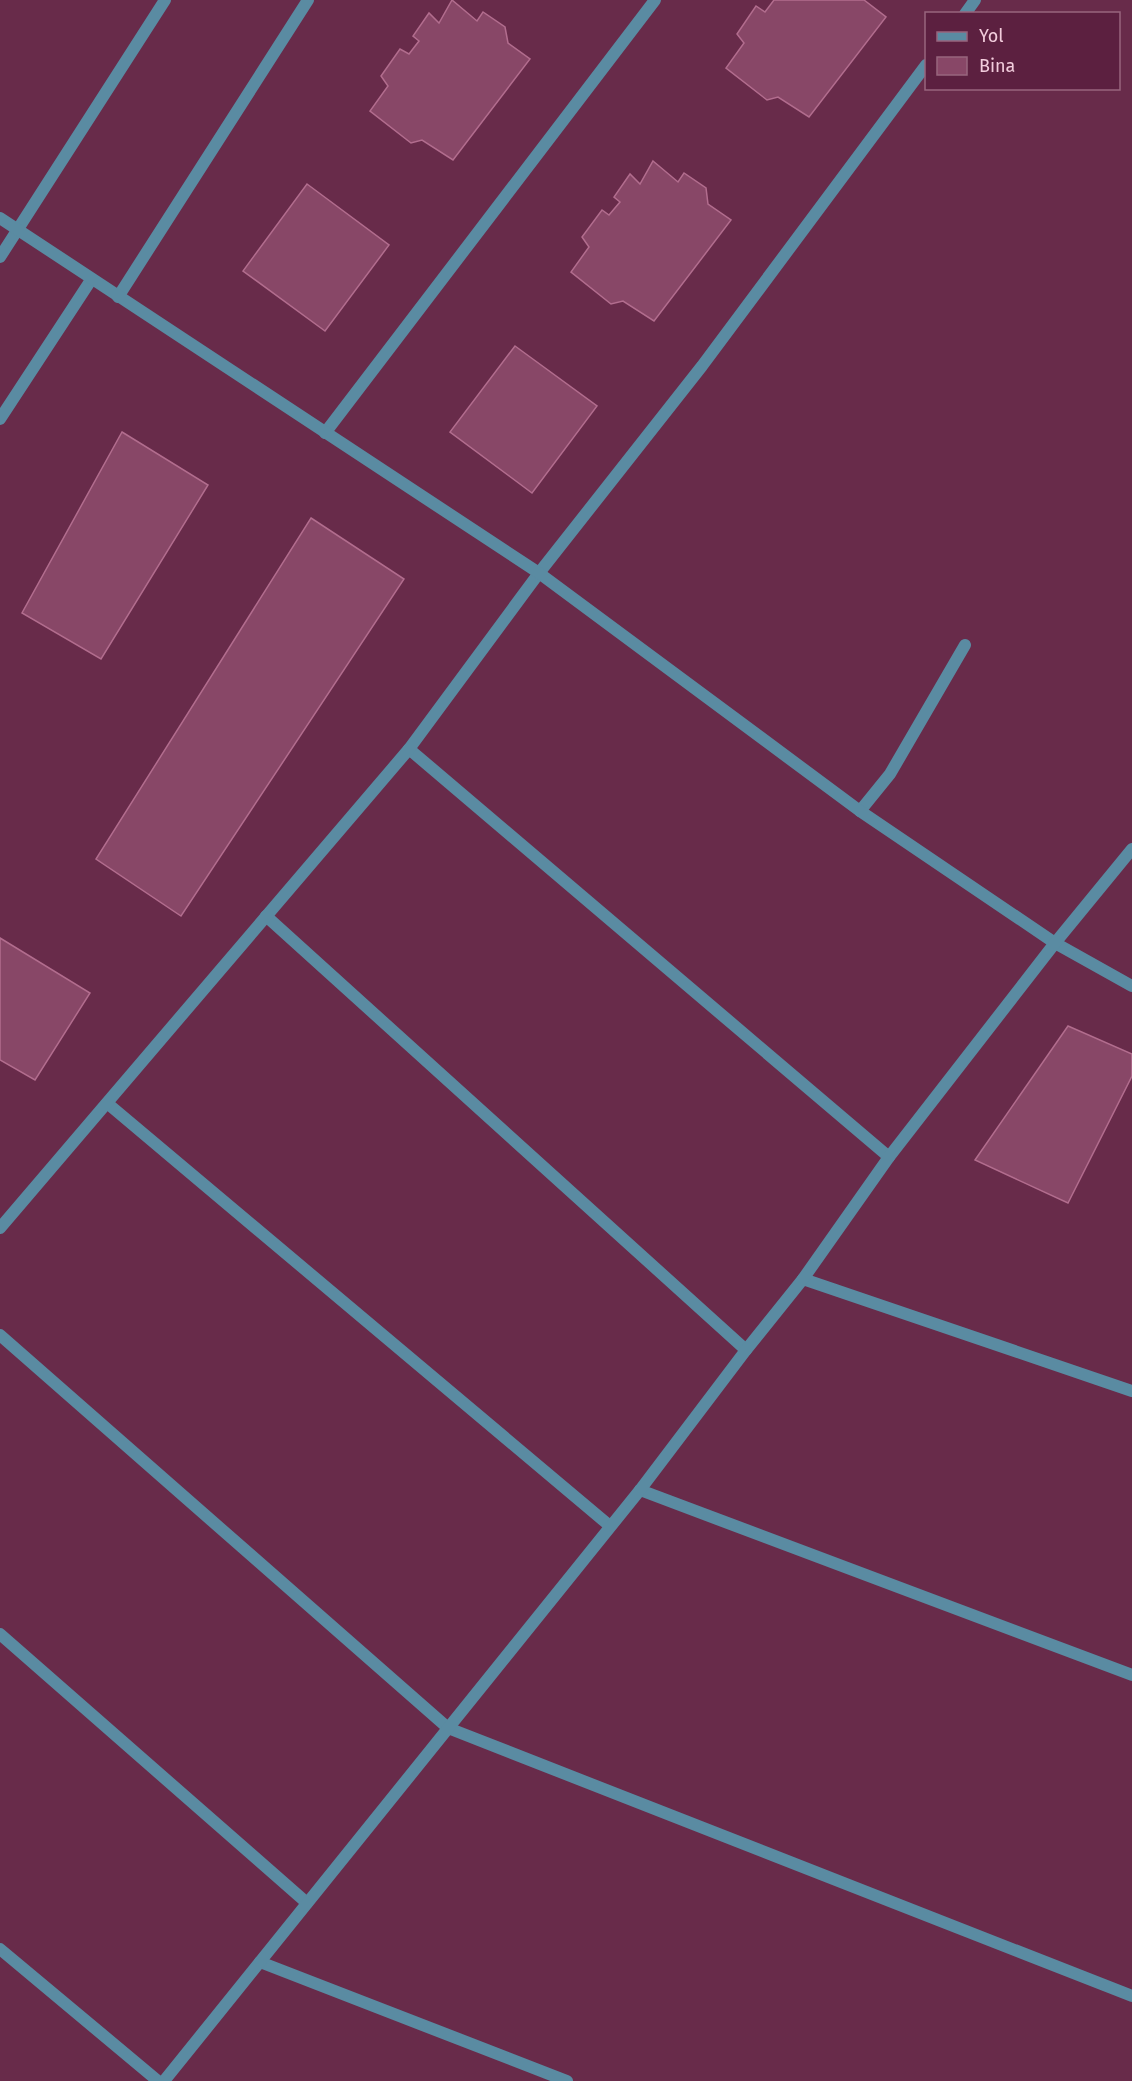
<svg xmlns="http://www.w3.org/2000/svg" width="1132" height="2081" font-family="'Fira Sans',sans-serif">
  <rect width="100%" height="100%" fill="#682b4a"/>
  <g fill="#884767" stroke="#b26d8e" stroke-width="1.5">
    <polygon points="452,0 477,21 483,12 505,27 508,43 530,59 453,160 422,140 411,143 370,111 388,86 381,76 400,49 409,54 419,41 413,36 429,13 439,23"/>
    <polygon points="774,0 864,0 886,17 809,117 778,97 767,100 726,68 744,43 737,34 756,6 765,12"/>
    <polygon points="653,161 678,182 684,173 706,188 708,204 731,220 654,321 623,301 611,304 571,272 589,247 582,237 602,210 609,215 620,202 614,197 630,174 640,184"/>
    <polygon points="307,184 389,245 325,331 243,271"/>
    <polygon points="515,346 597,406 532,493 450,432"/>
    <polygon points="122,432 208,485 101,659 22,613"/>
    <polygon points="311,518 404,579 181,916 96,859"/>
    <polygon points="0,938 90,993 35,1080 0,1060"/>
    <polygon points="1068,1026 1132,1054 1132,1076 1068,1203 975,1160"/>
  </g>
  <g fill="none" stroke-linecap="round" stroke-linejoin="round">
    <g stroke="#5a8ba2" stroke-width="12">
      <polyline points="325,433 655,0"/>
      <polyline points="860,811 890,774 965,645"/>
    </g>
    <g stroke="#5a8ba2" stroke-width="12">
      <polyline points="965,14 975,0"/>
      <polyline points="0,257 165,0"/>
      <polyline points="118,297 308,0"/>
      <polyline points="0,419 91,280"/>
      <polyline points="409,749 889,1157"/>
      <polyline points="266,916 746,1350"/>
      <polyline points="107,1103 610,1526"/>
      <polyline points="0,1228 409,749 539,573 702,366 926,65"/>
      <polyline points="803,1279 1132,1391"/>
      <polyline points="0,1335 448,1728 1132,1996"/>
      <polyline points="640,1490 1132,1675"/>
      <polyline points="0,1634 307,1903"/>
      <polyline points="0,1949 158,2081"/>
      <polyline points="260,1962 567,2081"/>
    </g>
    <g stroke="#5a8ba2" stroke-width="12">
      <polyline points="0,218 539,573 860,811 1055,943 1132,986"/>
      <polyline points="164,2081 640,1490 746,1350 803,1279 889,1157 1055,943 1132,849"/>
    </g>
  </g>
  <rect x="925" y="12" width="195" height="78" fill="#5c2040" stroke="#98657e" stroke-width="1.5"/>
  <rect x="937" y="32" width="30" height="9" fill="#5a8ba2" stroke="#98657e" stroke-width="1.5"/>
  <text x="979" y="42" font-size="18" fill="#f2ccdc">Yol</text>
  <rect x="937" y="57" width="30" height="18" fill="#884767" stroke="#98657e" stroke-width="1.5"/>
  <text x="979" y="72" font-size="18" fill="#f2ccdc">Bina</text>
</svg>
